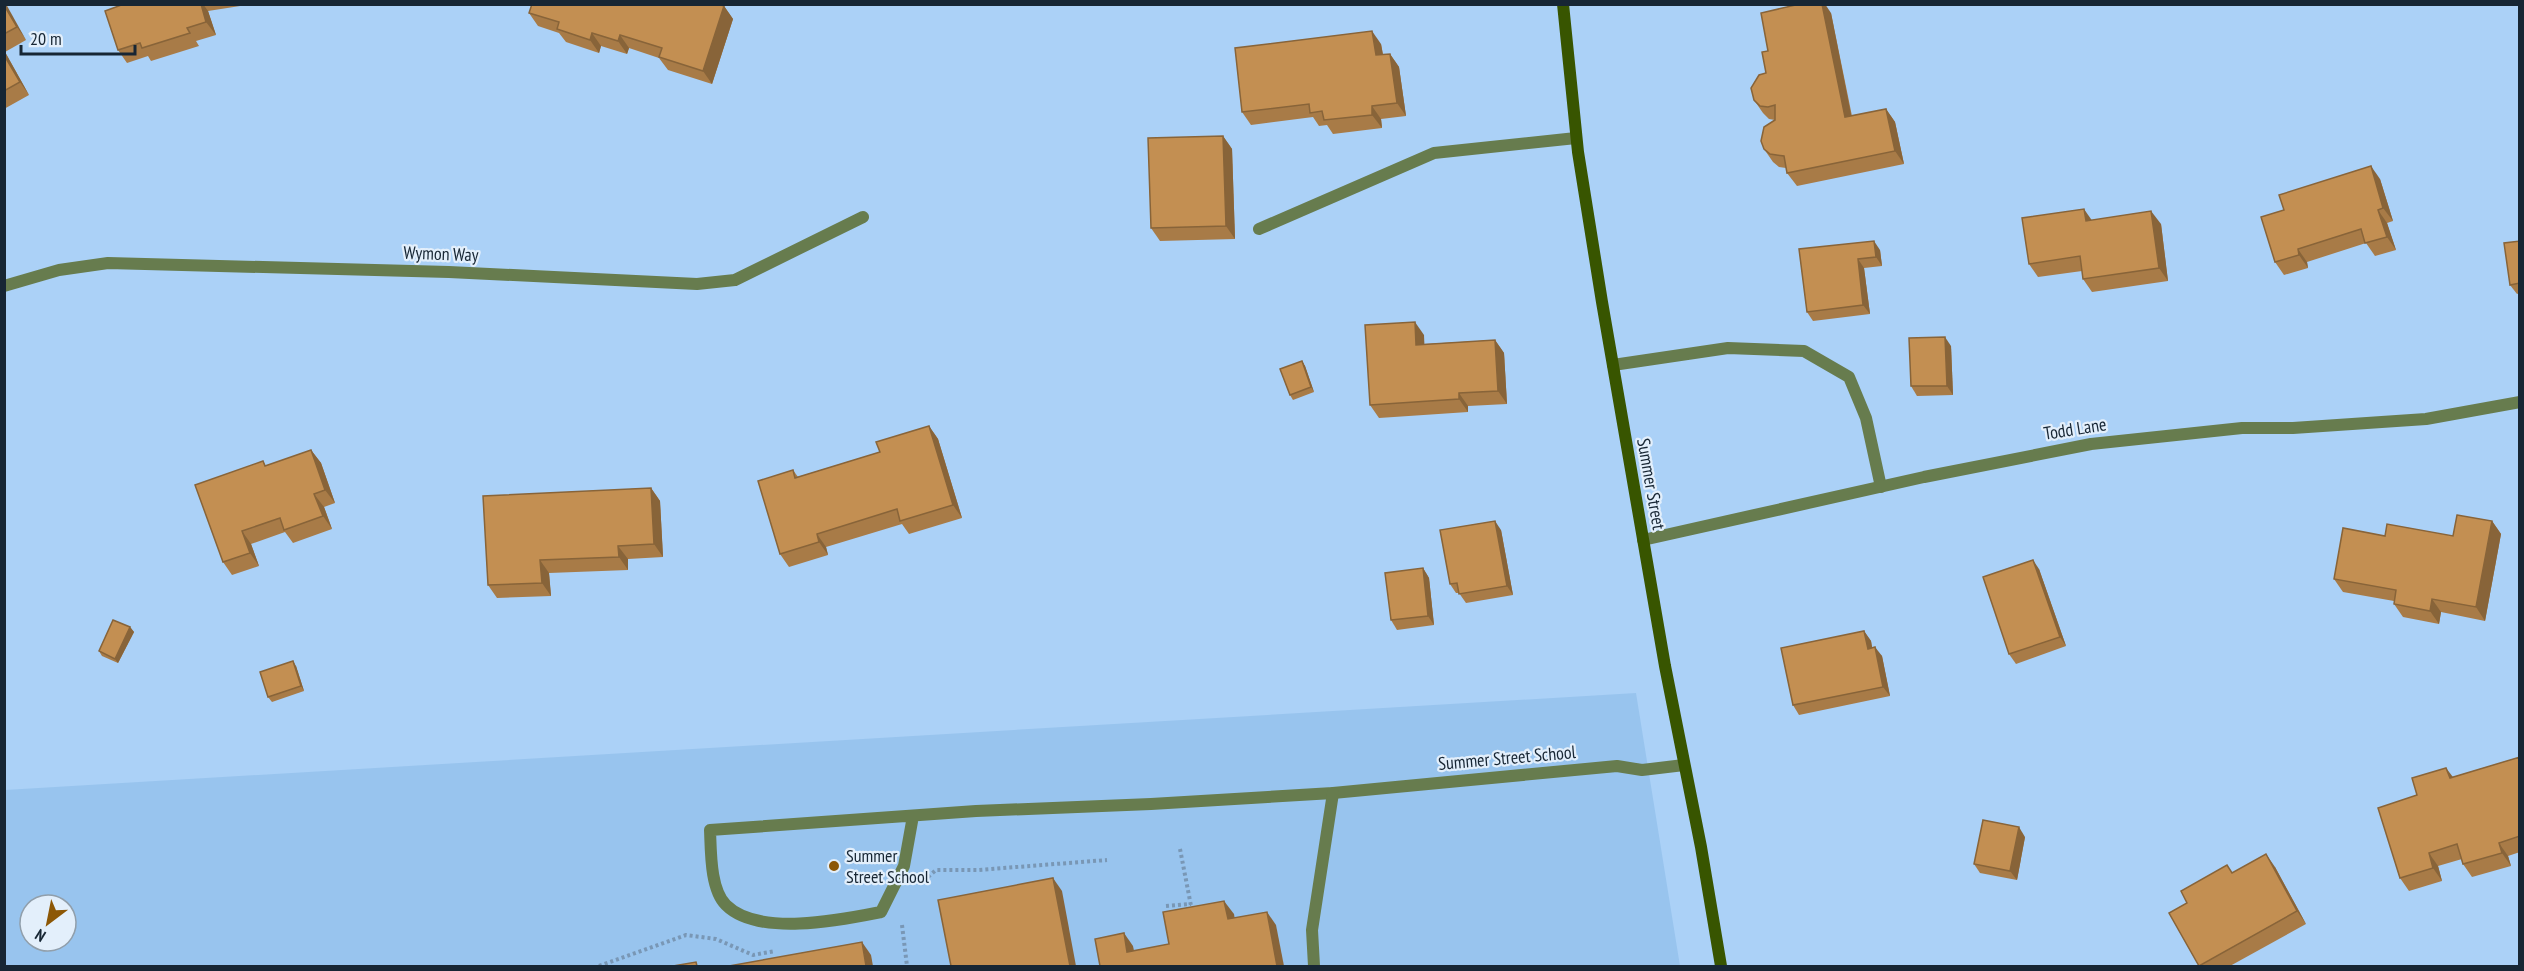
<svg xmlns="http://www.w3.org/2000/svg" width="2524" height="971" font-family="'PT Sans Narrow',sans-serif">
  <rect width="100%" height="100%" fill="#abd1f7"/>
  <path fill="#98c4ee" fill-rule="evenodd" d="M1636,693l44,273h-1675v-176zM30,905h36v36h-36z"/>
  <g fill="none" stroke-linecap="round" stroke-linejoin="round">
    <g stroke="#7997b5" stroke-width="4" stroke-dasharray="3 3" stroke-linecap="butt">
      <polyline points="1180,849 1192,911"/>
      <polyline points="928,877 936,870 978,870 1107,860"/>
      <polyline points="1166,906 1191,904"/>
      <polyline points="902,925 907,966"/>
      <polyline points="599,966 686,935 716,939 753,955 775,951"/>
    </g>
    <g stroke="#677c4e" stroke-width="12">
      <polyline points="1259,229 1434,153 1576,138"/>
      <polyline points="1613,365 1728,348 1804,351 1849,377 1866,418 1881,487"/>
      <path d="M913,816l-9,50 -23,46c-40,8 -123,25 -155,-7 -16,-16 -15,-54 -16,-75l266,-19 175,-7 182,-11 284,-27 25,4 42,-5"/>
      <polyline points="1314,966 1312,930 1333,793"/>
    </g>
    <g stroke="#677c4e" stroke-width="12">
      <polyline points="4,286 59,270 108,263 449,272 697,284 735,280 863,217"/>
      <polyline points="1643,540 1924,477 2091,444 2242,428 2293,428 2426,419 2520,402"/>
    </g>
    <polyline stroke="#385500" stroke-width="12" points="1563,4 1578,152 1602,302 1665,666 1701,847 1721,966"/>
  </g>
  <g fill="#a87b47">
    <polygon points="4,4 26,40 5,52 29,95 4,109"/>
    <polygon points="124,4 253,4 208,11 216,35 196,41 199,46 151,61 148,56 127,63 118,50"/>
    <polygon points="724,6 733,19 712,84 668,70 659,58 629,48 627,54 601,46 599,53 566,42 559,33 538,26 529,13"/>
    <polygon points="1831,13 1852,116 1886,109 1895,122 1904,164 1797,186 1787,173 1786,168 1779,167 1773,162 1764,149 1775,120 1769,119 1763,113 1754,100 1766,73 1768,51"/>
    <polygon points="1381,44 1383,54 1390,54 1399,67 1406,116 1381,119 1382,128 1333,134 1327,125 1319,126 1313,117 1251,125 1242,112"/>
    <polygon points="1223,136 1232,149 1235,239 1160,241 1151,228"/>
    <polygon points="2380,179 2393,221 2387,223 2396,250 2375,256 2366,243 2307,262 2308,268 2284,275 2275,262"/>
    <polygon points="2091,220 2161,224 2168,281 2092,292 2083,279 2082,271 2038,277 2029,264"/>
    <polygon points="2520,241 2520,293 2517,294 2510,285"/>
    <polygon points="1799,249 1880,250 1882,266 1864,268 1870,314 1813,321 1807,312"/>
    <polygon points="1424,335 1424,344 1495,340 1504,353 1507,404 1468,406 1468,412 1379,418 1370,405"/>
    <polygon points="1951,346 1953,395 1917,396 1911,386"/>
    <polygon points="1302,361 1305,366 1314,392 1293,400 1290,395"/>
    <polygon points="929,426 938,439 962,518 909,534 902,524 826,547 828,555 789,567 780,554 793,470 798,477 880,452"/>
    <polygon points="311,450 321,463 335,503 324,507 332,529 293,543 285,532 251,544 259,566 232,575 223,562 263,461 266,466"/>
    <polygon points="651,488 660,501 663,557 628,559 628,570 549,573 551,596 497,598 488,585"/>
    <polygon points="2492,521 2501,534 2485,621 2441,612 2439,624 2403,617 2394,604 2394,601 2343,592 2334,579 2385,536 2453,536"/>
    <polygon points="1501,530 1513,595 1466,603 1459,593 1456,593 1450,584"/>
    <polygon points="1423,568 1429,578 1434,625 1397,630 1391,620"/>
    <polygon points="2039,569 2066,646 2016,664 2009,654"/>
    <polygon points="130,627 134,632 118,663 102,656 99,651"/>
    <polygon points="1864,631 1871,641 1872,648 1882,656 1890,696 1799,715 1793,705"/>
    <polygon points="296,666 304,691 272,702 268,697"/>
    <polygon points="2520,757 2520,852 2508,856 2511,866 2472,877 2463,864 2462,859 2438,866 2442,881 2409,891 2400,878 2417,795 2453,777"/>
    <polygon points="2025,837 2017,880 1980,873 1974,864"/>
    <polygon points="2275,867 2306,924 2230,966 2199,966 2169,913 2187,903 2232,873"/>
  </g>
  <g fill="#886439">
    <polygon points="4,4 6,4 26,40 17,27"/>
    <polygon points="201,4 203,4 208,11 216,35 206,22"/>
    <polygon points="1822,4 1825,4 1831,13 1854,130 1845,117"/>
    <polygon points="724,6 733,19 712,84 703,71"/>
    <polygon points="1372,31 1381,44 1385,68 1376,55"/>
    <polygon points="592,33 601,46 599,53 590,40"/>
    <polygon points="620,35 629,48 627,54 618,41"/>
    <polygon points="5,52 29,95 20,82 4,55"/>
    <polygon points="1390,54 1399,67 1406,116 1397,103"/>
    <polygon points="1372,106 1381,119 1382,128 1372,115"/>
    <polygon points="1886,109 1895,122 1904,164 1895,151"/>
    <polygon points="1223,136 1232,149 1235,239 1226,226"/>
    <polygon points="2371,166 2380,179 2393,221 2383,208"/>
    <polygon points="2084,209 2093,222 2086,221"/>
    <polygon points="2378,210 2387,223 2396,250 2387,237"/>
    <polygon points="2151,211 2161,224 2168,281 2159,268"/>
    <polygon points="1874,241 1880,250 1882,266 1876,257"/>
    <polygon points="2298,249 2307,262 2308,268 2299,255"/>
    <polygon points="1858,259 1864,268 1870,314 1863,305"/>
    <polygon points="1415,322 1424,335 1425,358 1416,345"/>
    <polygon points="1945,337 1951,346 1953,395 1947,386"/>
    <polygon points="1495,340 1504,353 1507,404 1498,391"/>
    <polygon points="1302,361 1305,366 1314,392 1311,387"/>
    <polygon points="1459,393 1468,406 1468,412 1459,399"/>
    <polygon points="929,426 938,439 962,518 953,505"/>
    <polygon points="311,450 321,463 335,503 325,490"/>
    <polygon points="651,488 660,501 663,557 654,544"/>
    <polygon points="314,494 324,507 332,529 323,516"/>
    <polygon points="1495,521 1501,530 1513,595 1507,586"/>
    <polygon points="2492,521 2501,534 2485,621 2476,607"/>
    <polygon points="242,531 251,544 259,566 250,553"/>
    <polygon points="817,534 826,547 828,555 819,542"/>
    <polygon points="618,546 628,559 628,570 619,557"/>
    <polygon points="540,560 549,573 551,596 542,583"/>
    <polygon points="2033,560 2039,569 2066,646 2060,637"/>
    <polygon points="1423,568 1429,578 1434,625 1428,616"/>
    <polygon points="2432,599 2441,612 2439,624 2430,611"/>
    <polygon points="130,627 134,632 118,663 115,659"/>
    <polygon points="1864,631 1871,641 1874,658 1868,649"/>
    <polygon points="1875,647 1882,656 1890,696 1883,687"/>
    <polygon points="293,661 296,666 304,691 301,686"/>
    <polygon points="2446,768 2456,781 2450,778"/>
    <polygon points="2019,827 2025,837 2017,880 2010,871"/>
    <polygon points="2499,843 2508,856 2511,866 2502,853"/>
    <polygon points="2429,853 2438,866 2442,881 2433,868"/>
    <polygon points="2266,854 2275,867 2306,924 2297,911"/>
    <polygon points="1053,878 1062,891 1076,966 1070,966"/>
    <polygon points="1224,901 1234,914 1237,933 1228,919"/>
    <polygon points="1267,912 1276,925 1284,966 1277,966"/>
    <polygon points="1124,933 1133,946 1137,965 1127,952"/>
    <polygon points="862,942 871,955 873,966 866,966"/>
  </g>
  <g fill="#c38f52" stroke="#886439" stroke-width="1.5">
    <polygon points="124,4 201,4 206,22 187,28 190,33 142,48 140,43 118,50 105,11"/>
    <polygon points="532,4 718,4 724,6 703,71 659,57 662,48 620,35 618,41 592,33 590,40 557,29 559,22 529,13"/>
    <polygon points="1800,4 1822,4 1845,117 1886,109 1895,151 1787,173 1784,156 1770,154 1764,149 1761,141 1764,127 1775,120 1775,105 1768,107 1760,106 1754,100 1751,88 1759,75 1766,73 1762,52 1768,51 1761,13"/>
    <polygon points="4,5 17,27 4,34"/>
    <polygon points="1372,31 1376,55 1390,54 1397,103 1372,106 1372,115 1324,120 1322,111 1310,113 1309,104 1242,112 1235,48"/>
    <polygon points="4,55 20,82 4,91"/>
    <polygon points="1223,136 1226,226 1151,228 1148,138"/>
    <polygon points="2371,166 2383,208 2378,210 2387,237 2365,243 2361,229 2298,249 2299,255 2275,262 2261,217 2284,210 2279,195"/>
    <polygon points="2084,209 2086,221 2151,211 2159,268 2083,279 2080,256 2029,264 2022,218"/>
    <polygon points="1874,241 1876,257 1858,259 1863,305 1807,312 1799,249"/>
    <polygon points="2520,241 2520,283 2510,285 2504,243"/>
    <polygon points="1415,322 1416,345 1495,340 1498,391 1459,393 1459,399 1370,405 1365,325"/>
    <polygon points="1945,337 1947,386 1911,386 1909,338"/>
    <polygon points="1302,361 1311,387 1290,395 1280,369"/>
    <polygon points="929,426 953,505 900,521 897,509 817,534 819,542 780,554 758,481 793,470 795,478 880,452 876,442"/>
    <polygon points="311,450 325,490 314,494 323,516 284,530 280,518 242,531 250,553 223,562 195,485 263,461 265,466"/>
    <polygon points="651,488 654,544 618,546 619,557 540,560 542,583 488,585 483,496"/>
    <polygon points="2457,515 2492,521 2476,607 2432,599 2430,611 2394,604 2396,590 2334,579 2343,528 2385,536 2387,524 2453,536"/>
    <polygon points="1495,521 1507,586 1459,594 1457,583 1450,584 1440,530"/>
    <polygon points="2033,560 2060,637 2009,654 1983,577"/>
    <polygon points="1423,568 1428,616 1391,620 1385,573"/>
    <polygon points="113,620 130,627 115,659 99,651"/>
    <polygon points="1864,631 1868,649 1875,647 1883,687 1793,705 1781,648"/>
    <polygon points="293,661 301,686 268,697 260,672"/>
    <polygon points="2520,757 2520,836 2499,843 2502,853 2463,864 2457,844 2429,853 2433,868 2400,878 2378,808 2417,795 2412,778 2446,768 2450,778"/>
    <polygon points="1983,820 2019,827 2010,871 1974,864"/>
    <polygon points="2266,854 2297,911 2199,966 2169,913 2187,903 2181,891 2227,865 2232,873"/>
    <polygon points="1053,878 1070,966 951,966 938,900"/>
    <polygon points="1224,901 1228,919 1267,912 1277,966 1100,966 1095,939 1124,933 1127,952 1169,944 1163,912"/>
    <polygon points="862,942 866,966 729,966"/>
    <polygon points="696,962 697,966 673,966"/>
  </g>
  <circle fill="#8c5706" stroke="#e3effb" stroke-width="2" cx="834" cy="866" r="6"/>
  <g text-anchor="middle" stroke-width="4.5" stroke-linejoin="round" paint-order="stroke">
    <g font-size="18" fill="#172634" stroke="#e3effb">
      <text transform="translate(441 254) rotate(2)" y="6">Wymon Way</text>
      <text transform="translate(2075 429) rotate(-9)" y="6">Todd Lane</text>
      <text transform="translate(1651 484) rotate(80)" y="6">Summer Street</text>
      <text transform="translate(1507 758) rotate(-5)" y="6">Summer Street School</text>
    </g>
    <g font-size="18" fill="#172634" stroke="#e3effb" text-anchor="start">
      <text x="846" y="862">Summer<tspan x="846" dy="21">Street School</tspan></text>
    </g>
  </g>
  <rect width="2524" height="971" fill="none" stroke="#172634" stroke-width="12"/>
  <g transform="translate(48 923) rotate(212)"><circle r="28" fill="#e3effb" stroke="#919fab" stroke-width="1.5"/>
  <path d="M0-4.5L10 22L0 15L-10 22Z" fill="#8c5706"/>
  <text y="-9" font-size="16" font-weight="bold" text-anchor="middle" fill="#172634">N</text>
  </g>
  <path d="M21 45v9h114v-9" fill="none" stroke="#172634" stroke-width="3"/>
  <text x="30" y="45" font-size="18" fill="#172634" stroke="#e3effb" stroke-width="4.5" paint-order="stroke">20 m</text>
</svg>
